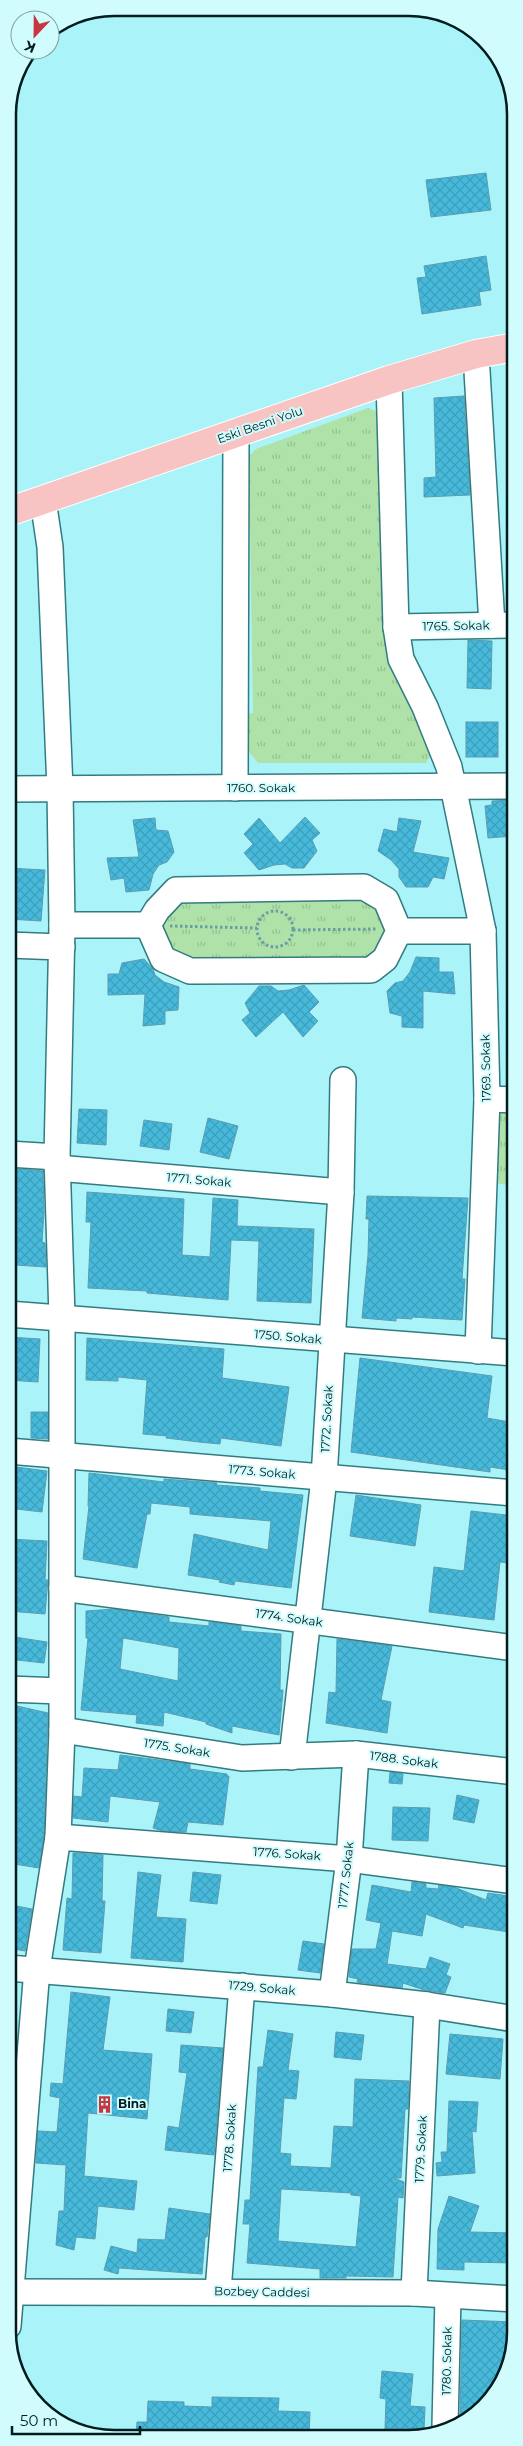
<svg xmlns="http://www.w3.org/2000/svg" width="523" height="2446" font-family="Montserrat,sans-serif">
  <defs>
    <pattern id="grass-tufts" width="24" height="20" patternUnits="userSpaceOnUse" patternTransform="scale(1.25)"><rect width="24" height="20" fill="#afe2a8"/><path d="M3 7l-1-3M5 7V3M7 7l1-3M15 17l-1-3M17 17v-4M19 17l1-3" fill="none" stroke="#95c190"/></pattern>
    <pattern id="building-cross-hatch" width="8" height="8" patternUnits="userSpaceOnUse" patternTransform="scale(1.25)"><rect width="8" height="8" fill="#47badc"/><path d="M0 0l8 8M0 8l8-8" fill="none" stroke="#3c9fbc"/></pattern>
  </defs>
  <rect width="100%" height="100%" fill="#aaf4f9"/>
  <g fill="url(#grass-tufts)">
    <polygon points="368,408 378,412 404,691 430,747 430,755 426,763 258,763 245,747 245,714 253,713 250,527 242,528 243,463 256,449"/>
    <polygon points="177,897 372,897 388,934 369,960 189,964 163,948 161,919"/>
    <polygon points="499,1113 515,1113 515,1186 494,1183"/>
  </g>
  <g fill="url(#building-cross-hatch)" stroke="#5c9cb2" fill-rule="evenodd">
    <polygon points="486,173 491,210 431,217 426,180"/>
    <polygon points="486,256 491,290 479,292 481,305 422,314 417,278 426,277 424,266"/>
    <polygon points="464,396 470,495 424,497 424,478 436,477 434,398"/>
    <polygon points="468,640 492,641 491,689 467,688"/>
    <rect x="466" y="722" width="32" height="35"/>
    <polygon points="515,800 515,836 488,838 485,806 492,805 492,801"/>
    <polygon points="305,817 320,833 312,840 317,851 304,868 292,868 285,864 274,865 259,870 244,853 253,844 244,834 259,818 280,843"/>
    <polygon points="155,818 156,830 168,831 174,852 167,862 159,865 153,874 149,890 126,892 124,878 111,880 107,858 139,857 133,820"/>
    <polygon points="399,818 421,821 413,852 449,858 444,879 433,877 428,887 406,887 399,877 399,869 391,860 378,851 384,829 397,832"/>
    <polygon points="8,868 45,870 41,921 8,919"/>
    <polygon points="416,957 439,958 439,972 453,972 455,994 423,991 423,1028 402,1027 402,1016 390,1013 387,991 395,983 403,981 410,972"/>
    <polygon points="144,959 153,969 155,975 164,982 179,987 178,1010 165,1011 165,1024 143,1026 145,994 108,995 108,974 119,974 122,963"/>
    <polygon points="304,985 319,1002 309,1012 318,1021 303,1037 283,1012 256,1037 242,1020 250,1013 245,1003 259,986 271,986 278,991 289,990"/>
    <polygon points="79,1109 107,1110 106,1145 77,1143"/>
    <polygon points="208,1118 238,1126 229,1159 200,1152"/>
    <polygon points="144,1120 172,1124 169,1150 140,1146"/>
    <polygon points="8,1168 43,1171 44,1212 42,1242 45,1243 46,1267 15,1265 17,1243 8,1243"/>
    <polygon points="87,1192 184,1199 182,1255 210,1257 213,1198 238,1200 237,1226 314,1229 311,1303 257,1301 259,1241 231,1240 228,1300 147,1293 147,1291 88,1288 91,1222 86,1222"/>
    <polygon points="367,1196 468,1198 462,1279 465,1279 462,1320 412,1317 412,1319 396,1318 396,1321 362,1318 368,1255 369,1219 366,1219"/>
    <polygon points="8,1337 40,1339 38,1382 8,1380"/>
    <polygon points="87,1338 224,1349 222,1378 289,1387 281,1446 221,1438 220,1444 199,1442 166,1438 167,1436 143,1434 147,1380 118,1377 118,1381 86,1380"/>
    <polygon points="360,1358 492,1376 487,1418 515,1423 515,1471 490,1467 490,1472 351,1452"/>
    <polygon points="31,1412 48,1412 48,1439 31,1438"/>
    <polygon points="8,1466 47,1471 42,1512 8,1508"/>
    <polygon points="89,1473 164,1482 164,1479 217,1483 216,1485 260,1488 260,1491 303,1495 291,1588 235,1581 234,1585 219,1582 220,1580 188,1575 194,1534 268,1550 271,1521 190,1514 190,1507 151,1503 150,1514 147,1514 137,1568 83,1559 89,1506 88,1506"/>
    <polygon points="356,1495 421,1505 415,1546 350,1536"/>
    <polygon points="471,1511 515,1516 515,1564 500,1562 494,1620 429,1612 434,1567 464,1571"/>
    <polygon points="8,1539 47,1541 45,1580 48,1580 45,1614 8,1611"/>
    <path d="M114,1609l55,8v5l40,4v-4l32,4v5l40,3 -1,56h3l-4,45 -47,-9v7l-26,-9v-2l-42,-10 -1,14 -27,-3 1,-8 -56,-5 7,-72h-2v-27zM123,1638l56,10 -1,33 -58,-12z"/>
    <polygon points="8,1636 47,1642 44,1663 8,1659"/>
    <polygon points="337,1639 392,1646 381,1700 391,1702 387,1733 326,1723 329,1692 336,1693"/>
    <polygon points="17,1706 48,1713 44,1836 39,1868 8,1863 8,1846 15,1806 8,1805 8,1770 18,1736 10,1734"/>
    <polygon points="120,1755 190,1764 190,1769 227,1774 227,1776 229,1776 223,1825 188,1822 186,1832 163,1831 153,1828 160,1802 110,1796 108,1822 73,1818 74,1796 82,1797 84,1768 118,1770"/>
    <polygon points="390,1772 403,1774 402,1784 389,1783"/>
    <polygon points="457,1795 479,1800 474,1823 453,1819"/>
    <polygon points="393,1807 430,1808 428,1841 392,1840"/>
    <polygon points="73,1853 103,1855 102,1901 105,1901 101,1953 63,1950 67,1898 72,1899"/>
    <polygon points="138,1872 161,1875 156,1917 186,1919 183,1962 131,1958"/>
    <polygon points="193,1872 221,1875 217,1904 190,1901"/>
    <polygon points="412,1882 426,1884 426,1888 438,1889 439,1885 454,1887 486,1900 488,1893 515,1897 515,1933 464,1925 463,1928 426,1914 422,1936 392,1931 387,1964 426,1969 430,1957 450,1964 446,1975 451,1977 445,1993 424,1990 403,1983 402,1988 357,1982 358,1979 349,1977 352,1949 376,1949 381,1923 366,1920 372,1885 411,1892"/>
    <polygon points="11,1905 32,1909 25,1951 8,1948 8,1921"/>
    <polygon points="303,1941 324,1944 320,1973 298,1970"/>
    <polygon points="71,1992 110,1997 103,2050 152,2054 147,2119 88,2113 84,2176 137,2181 134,2210 98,2206 95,2239 76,2237 74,2250 56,2245 59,2211 64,2211 66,2165 36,2163 38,2131 57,2132 60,2098 50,2096 51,2083 63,2084"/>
    <polygon points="168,2009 194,2012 191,2033 166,2031"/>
    <path d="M268,2030l25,4 -5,36 11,1 -3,28 -12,-1 -4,55 11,1 -1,12 41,2 3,-42 19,1 2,-48 54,2 -1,28h-3l-4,69h-7l10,4 -1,16 -5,-1 -5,80 -47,-1v2h-26v-9l-73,-6 3,-39h-7l2,-24h5l8,-133h5zM281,2189l70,4v2l10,1 -5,51 -78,-6z"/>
    <polygon points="336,2032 364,2035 361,2060 334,2057"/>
    <polygon points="450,2034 503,2039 500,2079 446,2074"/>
    <polygon points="181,2045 223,2048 214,2155 165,2150 168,2126 179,2128 187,2073 179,2072"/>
    <polygon points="449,2101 478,2102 476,2132 472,2131 475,2173 437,2176 436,2163 442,2162 441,2152 447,2152"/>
    <polygon points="449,2196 479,2206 470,2232 515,2233 515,2263 464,2262 464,2270 437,2269 438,2229"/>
    <polygon points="169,2208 210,2214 207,2237 205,2237 202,2274 119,2268 118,2274 104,2270 111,2246 137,2253 138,2239 165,2240"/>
    <polygon points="462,2320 515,2322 515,2338 507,2373 484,2407 460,2419"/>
    <polygon points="382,2371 413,2374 410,2406 425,2407 424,2431 385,2429 386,2399 380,2398"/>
    <polygon points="212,2397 279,2398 278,2411 310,2412 309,2437 136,2437 137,2422 147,2422 148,2401 184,2402 184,2406 212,2407"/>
  </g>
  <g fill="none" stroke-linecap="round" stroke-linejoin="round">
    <defs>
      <g id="minor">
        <polyline points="476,354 492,625"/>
        <polyline points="389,380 396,627 401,659 425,707 449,767 483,931 487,1099 478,1351"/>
        <polyline points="396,627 515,625"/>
        <polyline points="235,788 236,433"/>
        <polyline points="8,789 515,786"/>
        <polygon points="364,887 386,900 399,931 385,959 371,970 190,971 163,959 148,925 157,910 176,890"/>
        <polyline points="62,925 148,925"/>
        <polyline points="399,931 483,931"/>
        <polyline points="8,945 62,947"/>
        <polyline points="487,1099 515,1100"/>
        <polyline points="8,1154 57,1157"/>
        <polyline points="57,1168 341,1192"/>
        <polyline points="8,1314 515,1353"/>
        <polyline points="8,1451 515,1493"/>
        <polyline points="62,1588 515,1648"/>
        <polyline points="8,1689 61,1691"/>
        <polyline points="62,1730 242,1758 356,1754 515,1772"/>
        <polyline points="292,1757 324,1478 341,1192 343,1080"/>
        <polyline points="58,1837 349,1859 515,1881"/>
        <polyline points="8,1968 332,1994 427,2005 515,2019"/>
        <polyline points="332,1994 349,1859 356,1754"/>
        <polyline points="218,2291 242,1986"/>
        <polyline points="8,2292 414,2293 515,2299"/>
        <polyline points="414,2293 427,2005"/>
        <polyline points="8,2326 37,1969 58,1837 62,1730 62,1317 57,1157 62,925 60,789 50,547 43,500"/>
        <polyline points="445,2426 448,2296"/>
      </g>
      <polyline id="major" points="8,512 389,380 476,354 515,347"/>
    </defs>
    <use href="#minor" stroke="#317c81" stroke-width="28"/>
    <use href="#major" stroke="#fff" stroke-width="30"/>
    <g stroke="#679fa3" stroke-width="3" stroke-dasharray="2.5 2.5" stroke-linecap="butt">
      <circle cx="275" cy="929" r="18"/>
      <polyline points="170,926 257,928"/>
      <polyline points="293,930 376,929"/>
    </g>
    <use href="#minor" stroke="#fff" stroke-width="25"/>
    <use href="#major" stroke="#f8c4c3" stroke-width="28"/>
  </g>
  <defs>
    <symbol id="building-bare" viewBox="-9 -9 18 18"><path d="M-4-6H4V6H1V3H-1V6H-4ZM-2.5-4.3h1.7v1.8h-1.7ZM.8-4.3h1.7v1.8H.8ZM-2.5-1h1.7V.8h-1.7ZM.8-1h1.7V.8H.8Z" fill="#c63641" stroke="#d1fcfe" stroke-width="2.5" paint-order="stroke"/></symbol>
  </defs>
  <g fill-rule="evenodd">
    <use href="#building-bare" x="92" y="2092" width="25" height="25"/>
  </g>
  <g text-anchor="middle" stroke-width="4" stroke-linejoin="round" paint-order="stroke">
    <g font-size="12" fill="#001c1e" stroke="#d1fcfe">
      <text transform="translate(260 425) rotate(-19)" y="4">Eski Besni Yolu</text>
      <text transform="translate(456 626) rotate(-1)" y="4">1765. Sokak</text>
      <text x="261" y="792">1760. Sokak</text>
      <text transform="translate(486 1068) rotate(-91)" y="4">1769. Sokak</text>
      <text transform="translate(199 1180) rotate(5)" y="4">1771. Sokak</text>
      <text transform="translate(288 1337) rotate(5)" y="4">1750. Sokak</text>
      <text transform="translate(327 1419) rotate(-87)" y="4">1772. Sokak</text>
      <text transform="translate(262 1472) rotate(5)" y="4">1773. Sokak</text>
      <text transform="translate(289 1618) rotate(8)" y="4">1774. Sokak</text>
      <text transform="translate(177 1748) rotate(9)" y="4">1775. Sokak</text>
      <text transform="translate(404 1760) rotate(7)" y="4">1788. Sokak</text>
      <text transform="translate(287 1854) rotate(4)" y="4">1776. Sokak</text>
      <text transform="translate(346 1875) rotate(-84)" y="4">1777. Sokak</text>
      <text transform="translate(262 1988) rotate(5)" y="4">1729. Sokak</text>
      <text transform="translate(230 2138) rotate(-86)" y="4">1778. Sokak</text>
      <text transform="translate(421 2149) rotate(-87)" y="4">1779. Sokak</text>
      <text transform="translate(262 2292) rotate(1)" y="4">Bozbey Caddesi</text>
      <text transform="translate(447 2361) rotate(-89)" y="4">1780. Sokak</text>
    </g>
    <g font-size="12" font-weight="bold" fill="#001c1e" stroke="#d1fcfe" text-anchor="start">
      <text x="118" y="2108">Bina</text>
    </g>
  </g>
  <path d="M0 0H523V2446H0ZM114 16H409A98 98 0 0 1 507 114V2332A98 98 0 0 1 409 2430H114A98 98 0 0 1 16 2332V114A98 98 0 0 1 114 16Z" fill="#d1fcfe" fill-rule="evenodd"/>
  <path fill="none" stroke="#001c1e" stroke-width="2.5" d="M114 16H409A98 98 0 0 1 507 114V2332A98 98 0 0 1 409 2430H114A98 98 0 0 1 16 2332V114A98 98 0 0 1 114 16Z"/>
  <g transform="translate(35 35) rotate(202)"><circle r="24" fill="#d1fcfe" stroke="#7da2a4"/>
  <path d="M0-4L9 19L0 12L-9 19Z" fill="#c63641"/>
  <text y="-8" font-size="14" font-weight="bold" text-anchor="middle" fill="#001c1e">K</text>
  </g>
  <path d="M12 2426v8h128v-8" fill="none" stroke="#001c1e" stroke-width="2.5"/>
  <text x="20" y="2426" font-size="15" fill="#001c1e" stroke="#d1fcfe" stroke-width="4" paint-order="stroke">50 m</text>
</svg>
